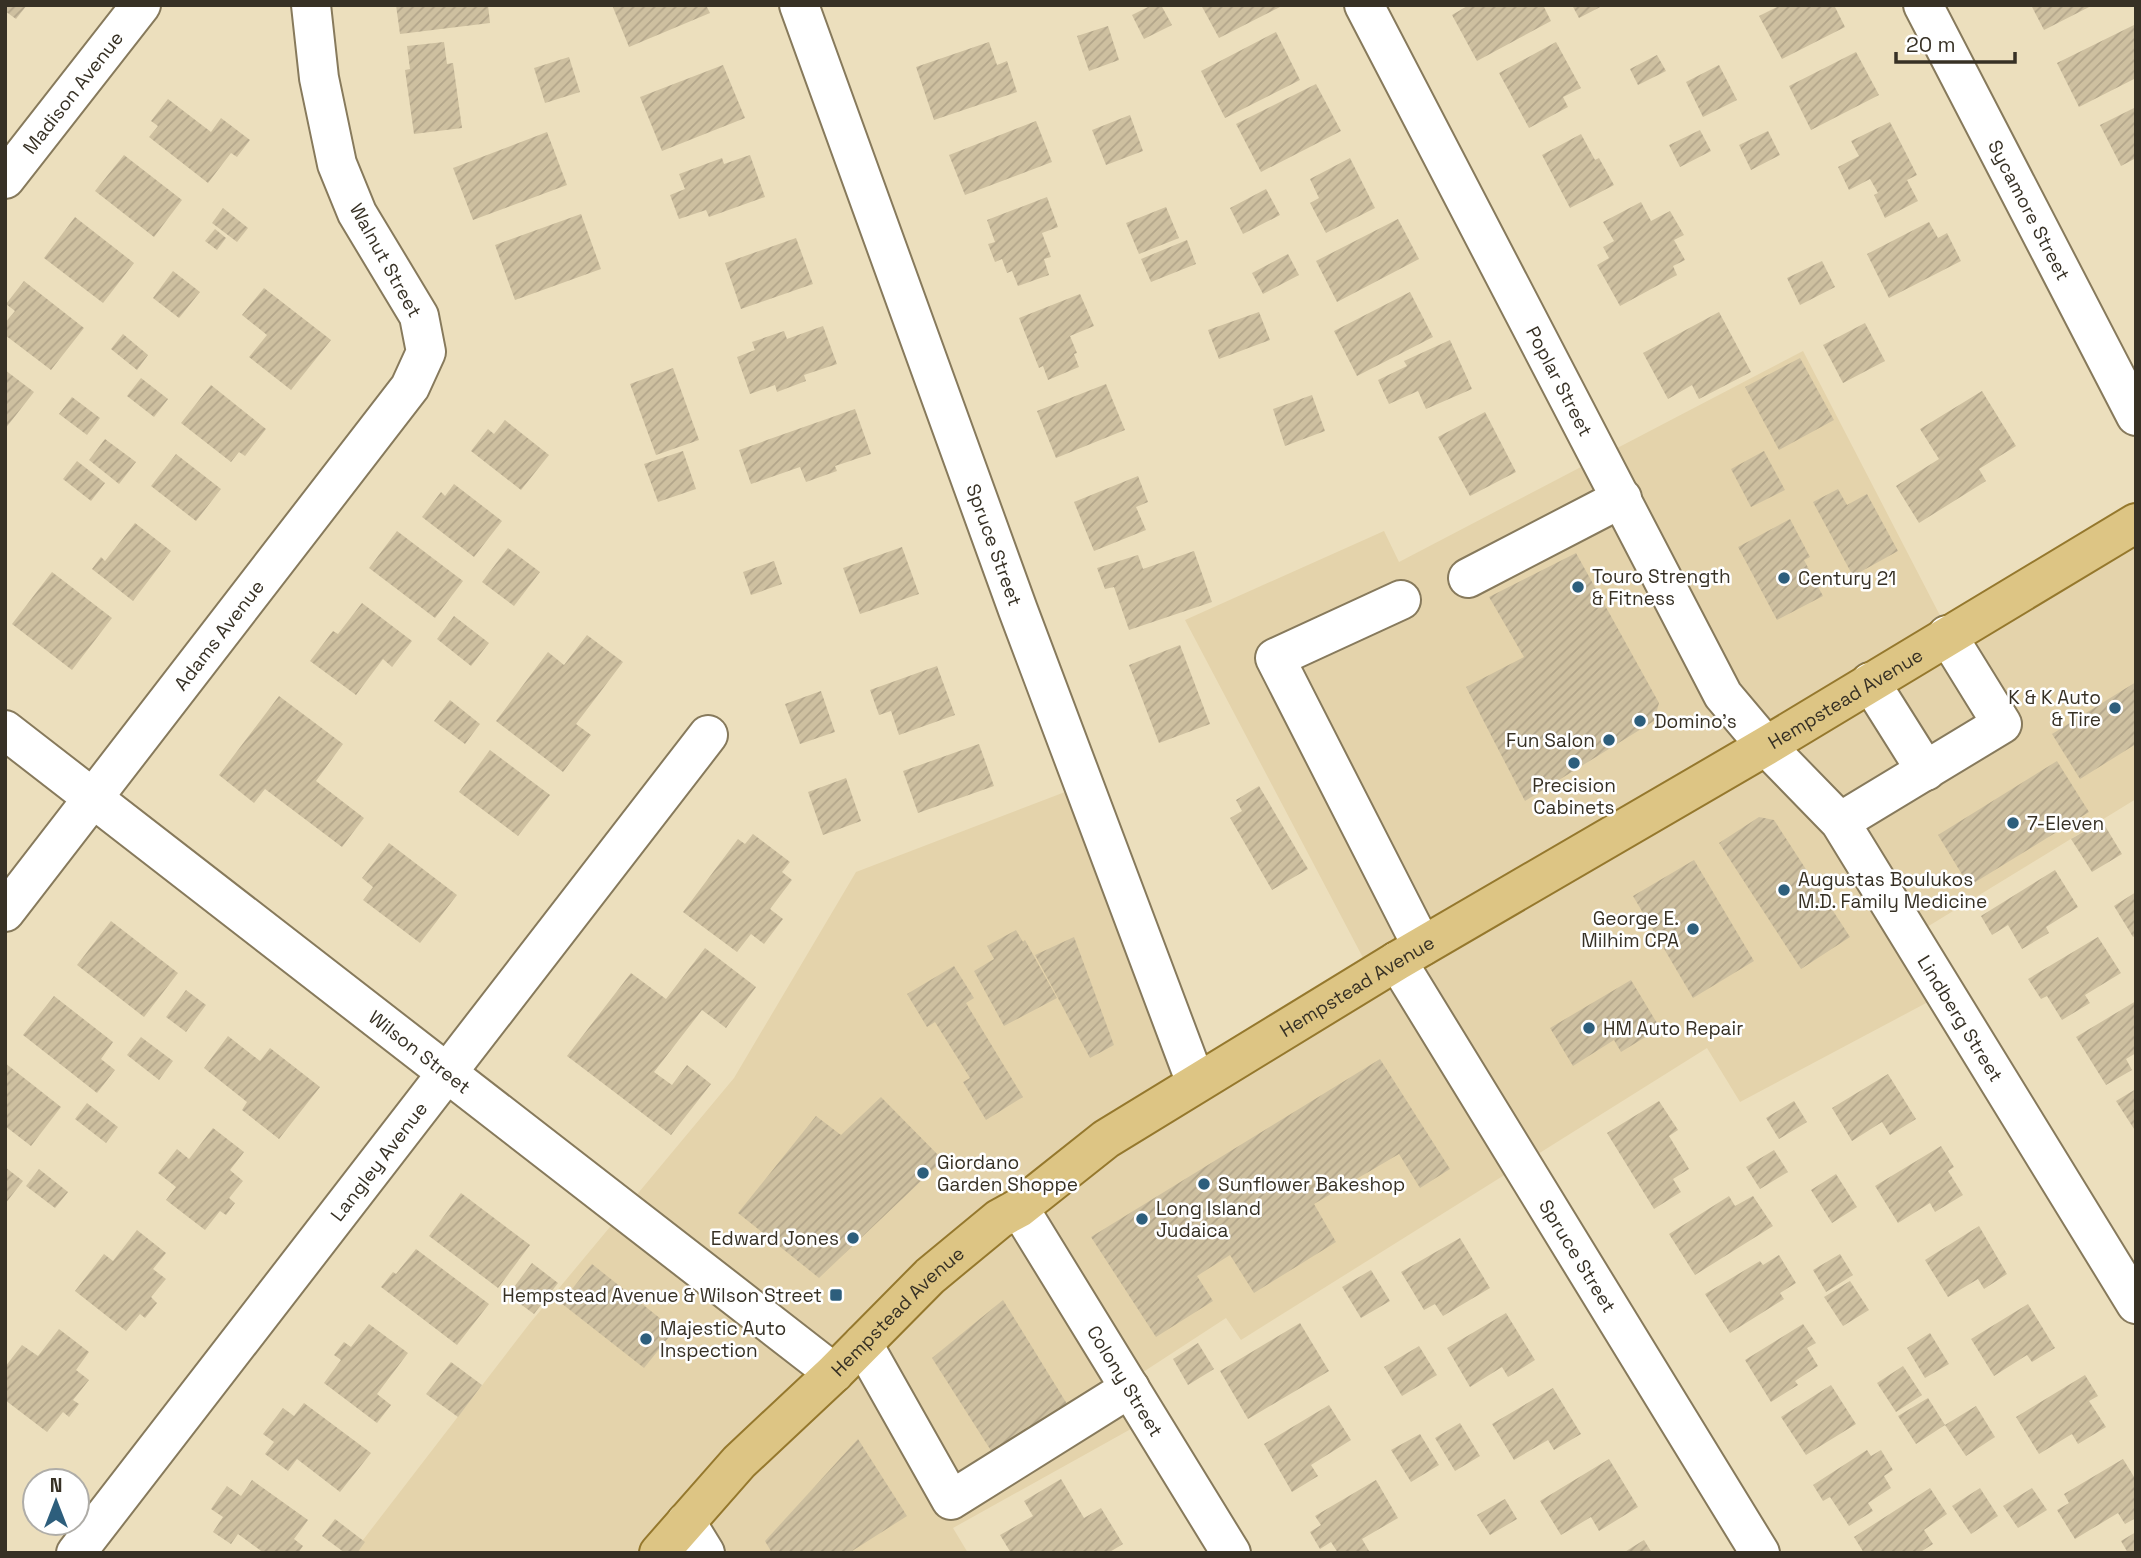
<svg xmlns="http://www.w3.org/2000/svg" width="2141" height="1558" font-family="'Space Grotesk',sans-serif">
  <defs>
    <pattern id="building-hatch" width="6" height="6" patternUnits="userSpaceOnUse" patternTransform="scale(1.75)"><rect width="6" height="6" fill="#cec0a0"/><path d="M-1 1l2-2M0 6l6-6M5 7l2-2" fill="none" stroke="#b2a58a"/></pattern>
  </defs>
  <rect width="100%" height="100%" fill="#ecdfbd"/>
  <polygon fill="#e4d3ab" points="1803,351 1947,629 2136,518 2136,799 1927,927 1960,985 1740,1102 1707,1048 1241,1340 1226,1318 1134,1378 1156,1415 953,1528 968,1553 353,1553 530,1323 734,1078 856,872 1078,787 1187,1081 1370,971 1185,620 1384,531 1399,562"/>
  <g fill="url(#building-hatch)">
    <polygon points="5,5 27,5 16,19 5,11"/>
    <polygon points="396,5 488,5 490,23 400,34"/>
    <polygon points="612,5 706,5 710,13 629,47"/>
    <polygon points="1152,5 1161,5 1172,25 1144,39 1132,15"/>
    <polygon points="1201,5 1284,5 1219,38"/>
    <polygon points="1469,5 1543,5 1551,21 1477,61 1452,15"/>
    <polygon points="1572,5 1604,5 1579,18"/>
    <polygon points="1781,5 1834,5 1845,27 1782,59 1759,16"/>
    <polygon points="2031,5 2093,5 2044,30"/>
    <polygon points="2136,24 2136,78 2079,107 2057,63"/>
    <polygon points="1108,26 1119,60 1089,71 1077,36"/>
    <polygon points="1276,32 1300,80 1225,118 1201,71"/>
    <polygon points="444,42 447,64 453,63 462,128 414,134 405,70 410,69 407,46"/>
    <polygon points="989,42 997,65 1007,61 1017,92 934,120 916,67"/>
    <polygon points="1556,42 1581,88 1563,97 1568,107 1529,128 1499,73"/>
    <polygon points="1856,52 1879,95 1811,130 1789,86"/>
    <polygon points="1657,55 1666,71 1638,85 1630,69"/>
    <polygon points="569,57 580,92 545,103 534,68"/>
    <polygon points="723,65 745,118 662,151 640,97"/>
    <polygon points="1719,65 1737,100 1703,117 1686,82"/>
    <polygon points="1316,84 1341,131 1261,172 1236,124"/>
    <polygon points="168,99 211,132 221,118 250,140 237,157 231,153 208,183 149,137 158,126 151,121"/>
    <polygon points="2136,107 2136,158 2121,166 2100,125"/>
    <polygon points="1130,115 1143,151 1106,165 1092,130"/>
    <polygon points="1036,121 1052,162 965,195 949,155"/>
    <polygon points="1890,122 1917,175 1907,180 1918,201 1885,218 1874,195 1878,193 1870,179 1849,190 1838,167 1859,156 1851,141"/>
    <polygon points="1700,130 1711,151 1680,167 1669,145"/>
    <polygon points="1768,131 1780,155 1751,170 1739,145"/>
    <polygon points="547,132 567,185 473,220 453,168"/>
    <polygon points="1581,134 1595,160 1599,158 1614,185 1570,208 1542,155"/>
    <polygon points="124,155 182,200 154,237 95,191"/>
    <polygon points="750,155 765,197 709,217 706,210 679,219 670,195 685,189 679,174 722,158 724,164"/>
    <polygon points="1350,158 1375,208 1326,233 1310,203 1319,198 1310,179"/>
    <polygon points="1266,189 1280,215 1243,234 1230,208"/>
    <polygon points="1047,197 1058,227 1042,233 1051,257 1044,259 1049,275 1018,286 1012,271 1007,273 1002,259 995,262 988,244 995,242 987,220"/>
    <polygon points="1641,202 1651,221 1670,211 1684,235 1674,240 1685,260 1673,266 1677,275 1620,306 1597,265 1609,258 1603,247 1614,241 1603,222"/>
    <polygon points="1166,207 1179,238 1139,254 1126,223"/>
    <polygon points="223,208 248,228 237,242 212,223"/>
    <polygon points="581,214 601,269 515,300 495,245"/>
    <polygon points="75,217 134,263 103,303 44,258"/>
    <polygon points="1398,219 1419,259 1337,302 1316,261"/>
    <polygon points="1929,222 1938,238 1947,233 1961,261 1889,298 1867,254"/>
    <polygon points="215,229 226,238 217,250 205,241"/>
    <polygon points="796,238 813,284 741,309 725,263"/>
    <polygon points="1187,240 1196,264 1151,282 1141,259"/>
    <polygon points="1288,254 1299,275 1263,294 1252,273"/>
    <polygon points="1822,261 1835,287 1800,305 1787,278"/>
    <polygon points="173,271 200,292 179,318 153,298"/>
    <polygon points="24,281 84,328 51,370 5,335 5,323 15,311 6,304"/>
    <polygon points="264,288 331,340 291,390 249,357 267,335 242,315"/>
    <polygon points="1410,292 1433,337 1357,376 1334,331"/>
    <polygon points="1080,294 1094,326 1070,336 1077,353 1074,354 1079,367 1048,380 1043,366 1039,368 1019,318"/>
    <polygon points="1259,312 1270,340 1219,359 1208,330"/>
    <polygon points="1719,312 1751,372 1699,399 1692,385 1668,399 1643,353"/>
    <polygon points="1865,323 1885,361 1843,383 1823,345"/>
    <polygon points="823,326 837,364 804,375 806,381 777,392 775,385 750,394 737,357 755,350 752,342 784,331 787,339"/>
    <polygon points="123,334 148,355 137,370 111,349"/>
    <polygon points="1450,340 1472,389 1426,409 1418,391 1389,404 1378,380 1407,366 1404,361"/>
    <polygon points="1800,358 1834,420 1779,450 1745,387"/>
    <polygon points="673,368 699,440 656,455 630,384"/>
    <polygon points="5,370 34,392 5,429"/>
    <polygon points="141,378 168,399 154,417 127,396"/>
    <polygon points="1106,384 1125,430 1056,458 1037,411"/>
    <polygon points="211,385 266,429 245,456 239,452 231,462 181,423"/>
    <polygon points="1982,391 2016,446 1979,469 1986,481 1919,523 1896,486 1939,459 1920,429"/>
    <polygon points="1312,395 1325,431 1285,446 1273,409"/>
    <polygon points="72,397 100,418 87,435 59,414"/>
    <polygon points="855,409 871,454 835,466 837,471 806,482 800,467 751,484 739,450"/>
    <polygon points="1485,412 1516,472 1470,496 1438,437"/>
    <polygon points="505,420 549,455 521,490 471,451 488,429 494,434"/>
    <polygon points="105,439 136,462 119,484 89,460"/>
    <polygon points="683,451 696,489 658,502 644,464"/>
    <polygon points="1764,451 1785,490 1751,507 1731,469"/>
    <polygon points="176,454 221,489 196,521 151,486"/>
    <polygon points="77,461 105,483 91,501 63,479"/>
    <polygon points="1138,476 1148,502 1136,507 1146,530 1094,551 1074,502"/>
    <polygon points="454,484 502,521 474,557 422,517 441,492 445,496"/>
    <polygon points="1838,489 1847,505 1867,494 1898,551 1853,576 1813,502"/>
    <polygon points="1790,519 1810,557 1804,560 1823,596 1777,620 1738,547"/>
    <polygon points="135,523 171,551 133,601 92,569 101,557 105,561"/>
    <polygon points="397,531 463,581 435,618 369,568"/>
    <polygon points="902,547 919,594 860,614 843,568"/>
    <polygon points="508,548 540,572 514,606 482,582"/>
    <polygon points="1194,551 1212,602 1129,630 1114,587 1105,589 1097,568 1138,555 1143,569"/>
    <polygon points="1576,553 1659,703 1654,721 1525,801 1466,687 1524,657 1489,597"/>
    <polygon points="774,561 782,584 751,595 743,572"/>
    <polygon points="52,572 112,618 72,670 12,624"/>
    <polygon points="362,603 412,641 392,667 383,659 356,695 310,661 333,631 338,634"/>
    <polygon points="454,616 489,643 471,666 437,639"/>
    <polygon points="587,635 623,662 576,724 591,735 563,772 496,721 548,652 564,665"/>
    <polygon points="1180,645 1210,724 1159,743 1129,665"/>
    <polygon points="937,666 955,715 899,735 891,711 879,715 870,690"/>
    <polygon points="2136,682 2136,744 2080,779 2052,734"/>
    <polygon points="821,691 835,732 800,744 785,704"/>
    <polygon points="279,696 343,744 316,781 364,818 342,847 265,789 254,803 219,775"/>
    <polygon points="450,700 480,724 465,744 434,721"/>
    <polygon points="979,744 994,786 918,813 903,771"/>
    <polygon points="490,750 550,795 518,836 459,792"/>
    <polygon points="2057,761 2089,812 1969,886 1938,835"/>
    <polygon points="846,778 861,821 823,835 808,792"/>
    <polygon points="1259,786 1308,869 1272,890 1230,818 1242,811 1236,800"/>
    <polygon points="1759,817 1774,820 1850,937 1801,969 1719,843"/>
    <polygon points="2102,821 2122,854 2092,872 2071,839"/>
    <polygon points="753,834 790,862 782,872 792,880 770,909 783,919 764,944 751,934 737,952 683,912 738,839 745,844"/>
    <polygon points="389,843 457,895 420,943 363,900 373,887 362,878"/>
    <polygon points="1694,860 1754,961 1693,998 1633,896"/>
    <polygon points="2055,870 2078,907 2046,927 2049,933 2022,949 2008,925 1992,935 1981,916"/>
    <polygon points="2136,892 2136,935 2133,937 2114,906"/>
    <polygon points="111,921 178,973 144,1017 77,965"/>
    <polygon points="1016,930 1023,942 1025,940 1057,998 1004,1026 974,971 994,959 987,946"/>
    <polygon points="1074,937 1114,1045 1090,1058 1035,955"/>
    <polygon points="2098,937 2121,973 2085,995 2090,1003 2062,1020 2047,996 2041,999 2028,979"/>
    <polygon points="705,948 756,987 726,1028 702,1010 654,1072 672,1085 687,1065 711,1084 671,1135 567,1056 631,973 666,999"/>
    <polygon points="954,966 974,998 966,1003 1023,1097 986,1120 963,1082 970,1078 935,1022 927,1027 907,994"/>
    <polygon points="1631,980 1660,1028 1621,1052 1614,1040 1573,1066 1550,1028"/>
    <polygon points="186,990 206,1005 186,1032 166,1017"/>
    <polygon points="54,996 113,1042 101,1059 115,1070 97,1093 23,1035"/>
    <polygon points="2136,1001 2136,1053 2126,1059 2132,1070 2106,1085 2076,1037"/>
    <polygon points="228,1036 260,1061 270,1048 320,1087 279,1139 242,1110 247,1102 204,1068"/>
    <polygon points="141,1037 173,1061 159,1080 127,1055"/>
    <polygon points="1380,1059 1450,1169 1420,1188 1399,1154 1314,1204 1336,1242 1254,1293 1230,1255 1197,1276 1213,1301 1156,1337 1091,1237"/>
    <polygon points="5,1063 61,1107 31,1146 5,1126"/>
    <polygon points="1888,1074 1916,1119 1890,1135 1882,1122 1852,1141 1832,1108"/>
    <polygon points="2136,1089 2136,1132 2116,1101"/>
    <polygon points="881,1097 943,1160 819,1278 738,1213 816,1116 841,1135"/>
    <polygon points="1659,1101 1678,1130 1669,1136 1689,1169 1673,1179 1681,1192 1654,1209 1607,1133"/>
    <polygon points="1794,1101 1807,1122 1779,1139 1766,1118"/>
    <polygon points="87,1103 118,1127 106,1143 75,1119"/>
    <polygon points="213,1128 244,1152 230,1170 243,1181 229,1198 235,1203 226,1215 220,1211 205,1230 166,1200 176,1187 158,1173 177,1149 189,1159"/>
    <polygon points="1941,1146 1954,1167 1948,1171 1963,1195 1935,1212 1930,1203 1898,1223 1875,1186"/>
    <polygon points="1774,1150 1788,1172 1760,1189 1746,1167"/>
    <polygon points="5,1167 23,1181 5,1204"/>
    <polygon points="39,1169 68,1192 55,1208 26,1186"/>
    <polygon points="1836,1174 1857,1207 1832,1223 1811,1190"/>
    <polygon points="461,1193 530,1245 498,1288 429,1236"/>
    <polygon points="1729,1196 1735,1206 1753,1196 1773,1226 1695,1275 1669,1234"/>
    <polygon points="1979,1226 2007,1274 1984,1289 1978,1279 1948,1297 1925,1260"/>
    <polygon points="137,1230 166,1253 153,1269 166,1279 151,1297 157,1303 145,1318 140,1314 126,1331 75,1291 104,1254 113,1261"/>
    <polygon points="1460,1238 1490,1288 1443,1316 1435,1304 1424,1310 1401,1272"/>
    <polygon points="416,1249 489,1304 457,1345 381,1287 393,1272 396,1274"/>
    <polygon points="1840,1254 1853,1275 1826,1292 1813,1270"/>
    <polygon points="1779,1255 1796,1283 1780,1293 1784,1299 1730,1333 1705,1294 1760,1261 1763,1265"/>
    <polygon points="532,1263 558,1283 534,1314 508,1295"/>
    <polygon points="592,1264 666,1323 669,1337 644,1368 561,1303"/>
    <polygon points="1371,1270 1390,1301 1361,1318 1342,1287"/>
    <polygon points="1850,1281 1869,1310 1843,1326 1824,1297"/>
    <polygon points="1003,1300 1072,1412 997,1460 932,1358"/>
    <polygon points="2028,1304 2055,1348 2032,1362 2027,1355 1994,1376 1971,1339"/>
    <polygon points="1506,1313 1535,1360 1508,1377 1502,1367 1470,1387 1447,1348"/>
    <polygon points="1300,1323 1329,1371 1248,1419 1220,1371"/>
    <polygon points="369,1324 408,1353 377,1394 391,1405 377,1423 324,1383 341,1360 334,1355 344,1342 351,1347"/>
    <polygon points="1803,1324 1816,1343 1807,1348 1818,1366 1795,1381 1798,1385 1771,1402 1745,1360"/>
    <polygon points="59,1329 89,1352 76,1370 89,1380 73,1400 79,1404 69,1417 63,1412 47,1432 5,1400 5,1367 22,1345 38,1356"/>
    <polygon points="1930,1333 1949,1364 1925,1378 1907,1348"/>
    <polygon points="1198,1343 1214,1369 1188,1385 1173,1359"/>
    <polygon points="1419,1346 1437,1375 1402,1396 1384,1367"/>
    <polygon points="451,1362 482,1385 458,1417 426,1394"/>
    <polygon points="1903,1366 1922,1395 1896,1412 1877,1383"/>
    <polygon points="2085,1375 2098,1396 2089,1401 2106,1427 2078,1444 2072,1434 2039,1454 2016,1417"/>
    <polygon points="1831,1385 1856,1424 1806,1455 1781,1417"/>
    <polygon points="1553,1388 1581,1434 1554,1450 1548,1440 1514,1460 1492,1424"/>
    <polygon points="1928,1398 1945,1425 1916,1444 1898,1416"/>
    <polygon points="304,1403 371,1453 340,1492 297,1459 288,1471 265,1454 274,1442 263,1434 283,1408 294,1416"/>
    <polygon points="1329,1405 1351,1440 1311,1465 1318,1476 1292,1492 1264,1444"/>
    <polygon points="1976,1406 1995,1437 1966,1456 1945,1425"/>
    <polygon points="1460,1423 1480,1456 1455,1471 1435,1438"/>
    <polygon points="1420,1434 1439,1465 1411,1482 1391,1450"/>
    <polygon points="858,1439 907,1516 849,1553 772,1553 765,1541"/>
    <polygon points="1867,1450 1871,1456 1881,1450 1893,1470 1884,1476 1891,1488 1868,1503 1873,1511 1849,1526 1830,1497 1823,1501 1813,1485"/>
    <polygon points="1609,1459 1638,1507 1599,1531 1591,1517 1561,1535 1540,1501"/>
    <polygon points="2123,1459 2136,1480 2136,1518 2125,1524 2118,1513 2075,1539 2057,1510 2069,1503 2064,1494"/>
    <polygon points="1061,1479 1084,1518 1101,1508 1123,1544 1108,1553 1011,1553 1000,1535 1033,1516 1024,1501"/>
    <polygon points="252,1480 308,1520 294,1539 303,1546 298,1553 264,1553 238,1534 231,1544 213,1532 223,1517 211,1509 227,1486 241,1496"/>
    <polygon points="1376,1480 1398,1518 1362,1539 1369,1551 1365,1553 1338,1553 1331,1542 1320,1549 1310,1532 1321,1525 1315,1516"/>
    <polygon points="1930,1488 1947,1514 1924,1530 1933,1544 1919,1553 1864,1553 1854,1537"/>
    <polygon points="1980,1488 1998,1516 1971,1534 1952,1506"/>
    <polygon points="2032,1488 2047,1510 2018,1528 2003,1506"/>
    <polygon points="1505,1499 1517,1519 1490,1535 1477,1515"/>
    <polygon points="335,1519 365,1542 357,1553 345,1553 322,1536"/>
    <polygon points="2136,1532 2136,1553 2128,1553 2121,1541"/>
    <polygon points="1644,1540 1652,1553 1623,1553"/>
  </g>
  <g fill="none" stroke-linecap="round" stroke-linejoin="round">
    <defs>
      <g id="minor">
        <path id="s1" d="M799,5l219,605 178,473"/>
        <path id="s2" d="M1364,5l359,690 43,51 74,76 296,482"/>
        <path id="s3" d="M1923,5l213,411"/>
        <path id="s4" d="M5,179l136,-174"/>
        <polyline points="1468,578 1622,498"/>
        <polyline points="1401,600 1275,658 1422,946"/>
        <polyline points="1870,682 1926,771"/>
        <path id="s5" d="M5,730l829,643"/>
        <polyline points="1840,822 2002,724 1947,635"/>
        <path id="s6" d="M5,912l405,-525 16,-35 -7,-36 -62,-103 -20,-49 -18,-86 -8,-73"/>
        <path id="s7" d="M1397,961l363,592"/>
        <path id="s8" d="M1019,1208l212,345"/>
        <polyline points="863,1344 951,1500 1130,1388"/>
        <polyline points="686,1522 705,1553"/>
        <path id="s9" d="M76,1553l632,-818"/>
      </g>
      <g id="major">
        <path id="s10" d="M659,1553l80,-91 95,-89 96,-97 69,-57 20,-11 87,-69 291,-178 369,-215 370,-223"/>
      </g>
    </defs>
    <use href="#minor" stroke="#877a5c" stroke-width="42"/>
    <use href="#major" stroke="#95782d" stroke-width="42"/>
    <use href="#minor" stroke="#fff" stroke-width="38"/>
    <use href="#major" stroke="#ddc584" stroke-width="38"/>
  </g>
  <g fill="#2d5e7c" stroke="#fff" stroke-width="2.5">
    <circle cx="1784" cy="578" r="7"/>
    <circle cx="1578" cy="587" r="7"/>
    <circle cx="2115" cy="708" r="7"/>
    <circle cx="1640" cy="721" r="7"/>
    <circle cx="1609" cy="740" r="7"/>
    <circle cx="1574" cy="763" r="7"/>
    <circle cx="2013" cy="823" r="7"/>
    <circle cx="1784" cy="890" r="7"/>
    <circle cx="1693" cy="929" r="7"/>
    <circle cx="1589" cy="1028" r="7"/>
    <circle cx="923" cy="1173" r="7"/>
    <circle cx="1204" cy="1184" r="7"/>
    <circle cx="1142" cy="1219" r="7"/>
    <circle cx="853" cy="1238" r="7"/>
    <rect x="829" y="1288" width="14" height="14" rx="3.5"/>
    <circle cx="646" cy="1339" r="7"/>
  </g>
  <g text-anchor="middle" stroke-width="5" stroke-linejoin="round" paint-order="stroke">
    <g font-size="19" fill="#373125" stroke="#fff">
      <text dy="7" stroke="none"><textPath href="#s4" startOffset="110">Madison Avenue</textPath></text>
      <text dy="7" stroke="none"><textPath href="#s3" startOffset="231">Sycamore Street</textPath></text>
      <text transform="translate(386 260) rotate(61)" y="7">Walnut Street</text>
      <text dy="7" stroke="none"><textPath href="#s2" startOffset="424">Poplar Street</textPath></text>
      <text dy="7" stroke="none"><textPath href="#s1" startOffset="574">Spruce Street</textPath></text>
      <text dy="7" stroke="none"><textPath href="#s6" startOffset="350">Adams Avenue</textPath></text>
      <text dy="7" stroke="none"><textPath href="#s10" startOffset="1472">Hempstead Avenue</textPath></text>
      <text dy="7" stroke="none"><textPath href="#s10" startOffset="905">Hempstead Avenue</textPath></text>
      <text dy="7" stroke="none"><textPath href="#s2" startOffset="1181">Lindberg Street</textPath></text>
      <text dy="7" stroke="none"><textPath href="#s5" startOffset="525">Wilson Street</textPath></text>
      <text dy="7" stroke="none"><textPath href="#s9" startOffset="495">Langley Avenue</textPath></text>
      <text dy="7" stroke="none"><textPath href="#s7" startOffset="346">Spruce Street</textPath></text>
      <text dy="7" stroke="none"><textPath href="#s10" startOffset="340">Hempstead Avenue</textPath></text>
      <text dy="7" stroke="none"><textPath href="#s8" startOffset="203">Colony Street</textPath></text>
    </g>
    <g font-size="19" fill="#373125" stroke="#fff" text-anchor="start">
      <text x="1592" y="583">Touro Strength<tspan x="1592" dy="22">&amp; Fitness</tspan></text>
      <text x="1798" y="585">Century 21</text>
      <text x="2101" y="704" text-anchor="end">K &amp; K Auto<tspan x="2101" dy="22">&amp; Tire</tspan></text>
      <text x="1654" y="728">Domino's</text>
      <text x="1595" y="747" text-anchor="end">Fun Salon</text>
      <text x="1574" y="792" text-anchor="middle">Precision<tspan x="1574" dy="22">Cabinets</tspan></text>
      <text x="2027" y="830">7-Eleven</text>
      <text x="1798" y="886">Augustas Boulukos<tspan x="1798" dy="22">M.D. Family Medicine</tspan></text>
      <text x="1679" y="925" text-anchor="end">George E.<tspan x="1679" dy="22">Milhim CPA</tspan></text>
      <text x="1603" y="1035">HM Auto Repair</text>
      <text x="937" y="1169">Giordano<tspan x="937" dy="22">Garden Shoppe</tspan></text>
      <text x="1218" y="1191">Sunflower Bakeshop</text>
      <text x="1156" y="1215">Long Island<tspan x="1156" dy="22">Judaica</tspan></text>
      <text x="839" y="1245" text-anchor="end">Edward Jones</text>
      <text x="822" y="1302" text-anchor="end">Hempstead Avenue &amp; Wilson Street</text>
      <text x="660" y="1335">Majestic Auto<tspan x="660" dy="22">Inspection</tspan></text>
    </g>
  </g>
  <rect width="2141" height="1558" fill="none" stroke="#373125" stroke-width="14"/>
  <g transform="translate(56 1502)"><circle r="33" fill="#ffffff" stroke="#afada8" stroke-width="2"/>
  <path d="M0-5L12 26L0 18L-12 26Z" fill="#2d5e7c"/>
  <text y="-10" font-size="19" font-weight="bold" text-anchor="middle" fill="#373125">N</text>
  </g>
  <path d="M1896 52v10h119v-10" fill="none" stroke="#373125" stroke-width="3.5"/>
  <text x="1906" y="52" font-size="21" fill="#373125" stroke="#ffffff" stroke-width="5" paint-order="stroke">20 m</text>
</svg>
